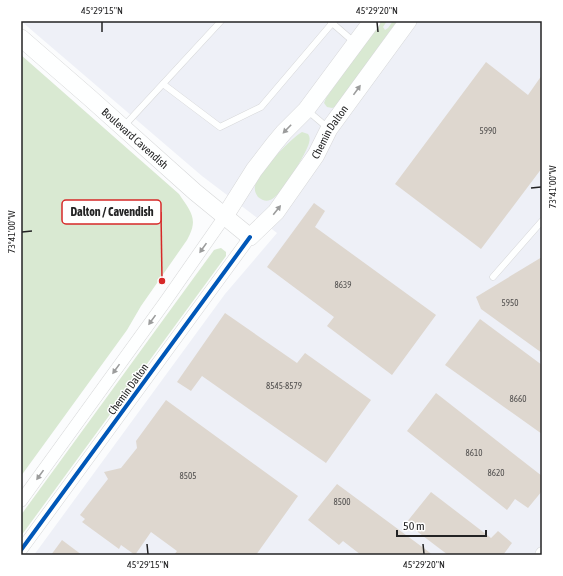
<svg xmlns="http://www.w3.org/2000/svg" width="563" height="576" font-family="'Asap Condensed',sans-serif">
  <rect width="100%" height="100%" fill="#fbfcfd"/>
  <polygon fill="#eef0f7" points="21,21 542,21 542,555 34,555 225,294 277,233 202,176"/>
  <g fill="#d9e9d2">
    <polygon points="381,21 387,21 383,27 385,30 388,28 393,21 397,21 335,107 332,108 327,107 324,103 326,98"/>
    <path d="M21,55l158,139c12,18 20,25 8,46l-46,66 -14,24 -106,146z"/>
    <path d="M302,132l6,2c2,3 2,5 1,9 -3,11 -29,55 -39,57 -4,2 -8,0 -12,-3 -2,-3 -4,-7 -3,-11 2,-12 36,-48 47,-54z"/>
    <polygon points="221,248 226,252 226,256 21,536 21,515 214,250 217,249"/>
  </g>
  <g fill="#ded7cf">
    <polygon points="486,62 528,95 542,75 542,168 481,249 395,184"/>
    <polygon points="314,203 325,211 315,227 436,315 392,375 327,326 334,317 267,267"/>
    <polygon points="542,257 542,353 481,309 476,297"/>
    <polygon points="225,313 297,363 305,353 371,400 326,463 202,376 191,391 177,382"/>
    <polygon points="480,319 542,365 542,434 445,365"/>
    <polygon points="436,393 542,476 542,491 528,508 515,499 507,510 407,431"/>
    <polygon points="166,400 298,496 256,555 174,555 177,551 151,532 135,555 121,545 119,549 82,522 85,519 80,515 108,479 104,472 121,468 137,448 136,441"/>
    <polygon points="337,484 433,555 361,555 343,541 339,545 308,520"/>
    <polygon points="431,492 491,538 498,531 512,543 503,555 448,555 406,523"/>
    <polygon points="62,540 82,555 51,555"/>
  </g>
  <g fill="none" stroke-linecap="round" stroke-linejoin="round">
    <defs>
      <g id="lane">
        <polyline points="331,22 354,42"/>
        <polyline points="163,84 220,127 261,107 334,21"/>
        <polyline points="308,111 328,128"/>
        <polyline points="124,126 221,21"/>
        <polyline points="493,277 542,221"/>
      </g>
      <g id="street">
        <polyline points="21,501 165,302 225,216"/>
        <polyline points="21,550 250,237"/>
        <polyline points="541,555 542,553"/>
      </g>
      <g id="secondary">
        <path id="s1" d="M21,38l69,60 105,94 55,45 26,-25 40,-57 13,-26 79,-108"/>
        <polyline points="225,216 254,170 274,144 284,132 306,110 372,21"/>
      </g>
    </defs>
    <use href="#lane" stroke="#d6d7d8" stroke-width="7"/>
    <use href="#street" stroke="#d6d7d8" stroke-width="13"/>
    <use href="#secondary" stroke="#d6d7d8" stroke-width="18"/>
    <use href="#lane" stroke="#feffff" stroke-width="6"/>
    <use href="#street" stroke="#feffff" stroke-width="12"/>
    <use href="#secondary" stroke="#feffff" stroke-width="17"/>
    <defs>
      <polyline id="cycleway" points="21,550 250,237"/>
    </defs>
    <use href="#cycleway" stroke="#fff" stroke-width="6"/>
    <use href="#cycleway" stroke="#0057b8" stroke-width="4"/>
  </g>
  <defs><path id="oneway-solid" d="M-6-.8H1V-3.2L6.5 0L1 3.2V.8H-6Z"/></defs>
  <g fill="#9b9c9c">
    <use href="#oneway-solid" transform="translate(357 90) rotate(-54)"/>
    <use href="#oneway-solid" transform="translate(287 129) rotate(134)"/>
    <use href="#oneway-solid" transform="translate(277 210) rotate(-51)"/>
    <use href="#oneway-solid" transform="translate(203 248) rotate(125)"/>
    <use href="#oneway-solid" transform="translate(152 320) rotate(126)"/>
    <use href="#oneway-solid" transform="translate(116 369) rotate(126)"/>
    <use href="#oneway-solid" transform="translate(40 475) rotate(126)"/>
  </g>
  <path fill="none" stroke="#232324" stroke-width="1.5" d="M102,22v10M377,22l1,10M531,188l10,-1M22,232l10,-1M147,544l1,10M423,544l1,10"/>
  <g text-anchor="middle" stroke-width="3" stroke-linejoin="round" paint-order="stroke">
    <g font-size="9" fill="#52504f">
      <text x="488" y="134">5990</text>
      <text x="343" y="288">8639</text>
      <text x="510" y="306">5950</text>
      <text x="284" y="389">8545-8579</text>
      <text x="518" y="402">8660</text>
      <text x="474" y="456">8610</text>
      <text x="496" y="476">8620</text>
      <text x="188" y="479">8505</text>
      <text x="342" y="505">8500</text>
    </g>
    <g font-size="11" fill="#232324" stroke="#fff">
      <text dy="4" stroke="none"><textPath href="#s1" startOffset="436">Chemin Dalton</textPath></text>
      <text dy="4" stroke="none"><textPath href="#s1" startOffset="152">Boulevard Cavendish</textPath></text>
      <text transform="translate(128 389) rotate(-54)" y="4">Chemin Dalton</text>
    </g>
  </g>
  <path fill="none" stroke="#d62828" stroke-width="1.5" d="M162 281L161 212"/>
  <circle fill="#d62828" stroke="#fff" stroke-width="1.5" cx="162" cy="281" r="4"/>
  <rect fill="#fff" stroke="#d62828" stroke-width="1.5" x="62" y="200" width="99" height="24" rx="4"/>
  <g font-size="12" text-anchor="middle" font-weight="bold" fill="#232324">
    <text x="112" y="216">Dalton / Cavendish</text>
  </g>
  <rect width="563" height="576" fill="none" stroke="#ffffff" stroke-width="44"/>
  <path d="M397 530v6h89v-6" fill="none" stroke="#232324" stroke-width="2"/>
  <text x="403" y="530" font-size="12" fill="#232324" stroke="#ffffff" stroke-width="3" paint-order="stroke">50 m</text>
  <rect x="22" y="22" width="519" height="532" fill="none" stroke="#232324" stroke-width="1.5"/>
  <g font-size="10" text-anchor="middle" fill="#232324">
    <text x="102" y="14">45°29'15"N</text>
    <text x="377" y="14">45°29'20"N</text>
    <text transform="translate(552 187) rotate(-90)" y="4">73°41'00"W</text>
    <text transform="translate(11 232) rotate(-90)" y="4">73°41'00"W</text>
    <text x="148" y="568">45°29'15"N</text>
    <text x="424" y="568">45°29'20"N</text>
  </g>
</svg>
